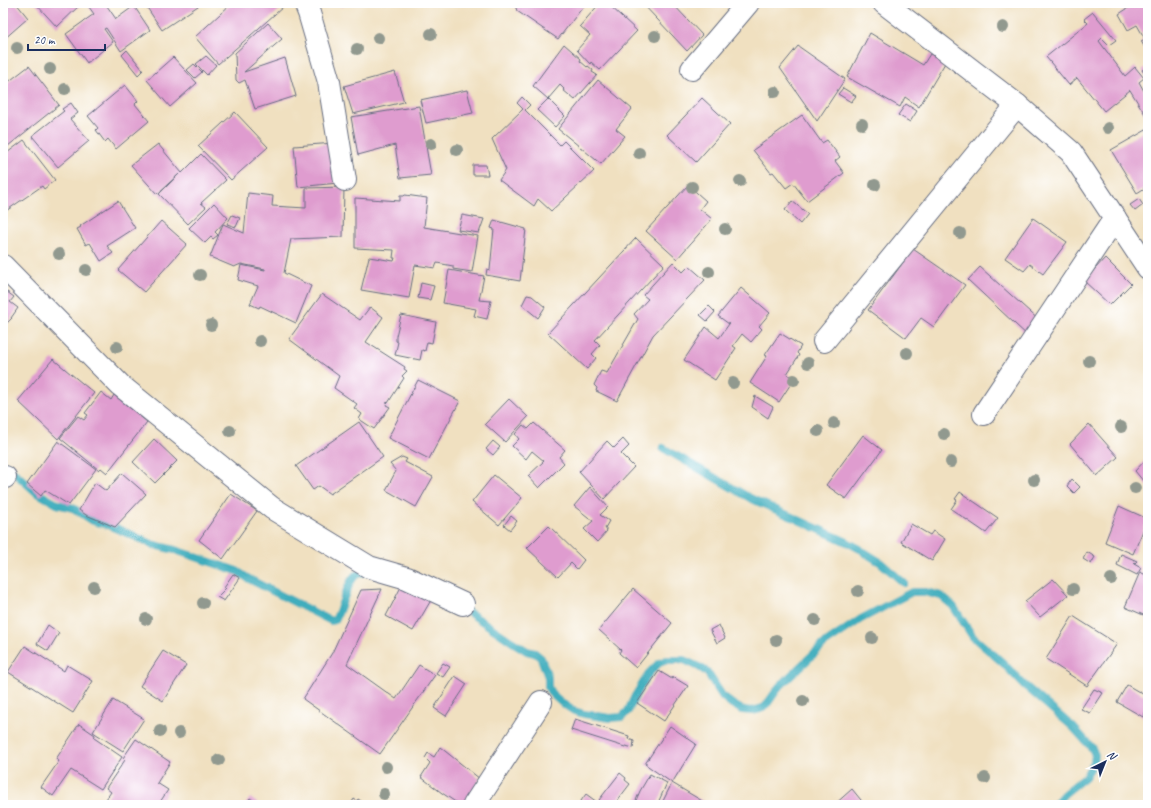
<svg xmlns="http://www.w3.org/2000/svg" width="1151" height="808" font-family="Caveat,sans-serif">
  <rect width="100%" height="100%" fill="#fff"/>
  <filter id="ink" filterUnits="userSpaceOnUse"><feTurbulence type="fractalNoise" baseFrequency=".025" numOctaves="2"/><feDisplacementMap in="SourceGraphic" scale="8" xChannelSelector="R" yChannelSelector="G"/><feConvolveMatrix kernelMatrix="1 2 1 2 8 2 1 2 1" color-interpolation-filters="sRGB"/></filter>
  <filter id="wash" filterUnits="userSpaceOnUse"><feTurbulence type="fractalNoise" baseFrequency=".012" numOctaves="4" result="noise"/><feDisplacementMap in="SourceGraphic" scale="16" xChannelSelector="R" yChannelSelector="G"/><feGaussianBlur stdDeviation="0.9" result="paint"/><feColorMatrix in="noise" values="0 0 0 0 0 0 0 0 0 0 0 0 0 0 0 0 0 1.4 0 .05"/><feComposite in="paint" operator="in"/></filter>
  <g filter="url(#wash)">
    <rect width="100%" height="100%" fill="#f0e0c0"/>
    <g fill="none" stroke-linecap="round" stroke-linejoin="round">
      <g stroke="#3fadbd" stroke-width="8">
        <polyline points="663,448 750,498 847,542 860,549"/>
        <path d="M8,467l28,25 21,12 16,4 20,13 18,5 43,19 21,5 62,21 12,8 82,42 4,-1c6,-10 13,-40 21,-45 4,-2 9,-3 12,-4"/>
        <polyline points="864,552 880,562 904,583"/>
        <polyline points="461,607 511,641 527,651 535,653 541,658 548,677 548,687 551,693 562,703 574,711 584,714 610,718 622,717 628,711 635,696 649,673 659,663 667,660 684,660 699,667 707,672 723,697 732,704 742,710 752,711 760,709 765,707 779,687 823,645 861,619 912,592 925,592 941,596 953,606 973,637 1002,662 1024,685 1073,727 1092,748 1095,755 1094,762 1085,777 1064,794 1054,805"/>
      </g>
    </g>
    <g id="blocks">
      <g fill="#df9ccf">
        <polygon points="3,3 16,3 28,18 3,40"/>
        <polygon points="35,3 82,3 57,27"/>
        <polygon points="86,3 110,3 107,6 116,19 134,6 150,30 121,51 106,28 104,29 113,42 87,63 66,34 94,14"/>
        <polygon points="144,3 200,3 201,4 162,30"/>
        <polygon points="232,3 279,3 283,7 218,64 195,37"/>
        <polygon points="339,3 349,3 341,7"/>
        <polygon points="517,3 586,3 558,39 517,11 515,5"/>
        <polygon points="600,3 607,3 637,31 600,70 591,62 590,64 577,50 590,35 580,26"/>
        <polygon points="642,3 672,3 702,35 687,51"/>
        <polygon points="1136,3 1148,3 1148,46 1145,48 1141,41 1145,39 1137,25 1128,30 1119,14"/>
        <polygon points="1093,12 1116,40 1109,45 1102,38 1099,41 1125,76 1135,67 1144,78 1139,82 1144,91 1148,88 1148,119 1130,90 1104,111 1077,78 1069,85 1046,57 1088,23 1084,19"/>
        <polygon points="268,23 282,39 244,72 285,58 296,96 255,109 245,80 239,83 236,80 235,53"/>
        <polygon points="870,33 923,65 930,54 945,63 919,107 905,97 900,107 847,77"/>
        <polygon points="564,44 581,59 580,61 587,67 588,66 593,70 592,72 597,75 575,100 563,90 564,89 560,85 548,99 533,86"/>
        <polygon points="798,46 845,79 817,121 780,68"/>
        <polygon points="127,50 143,70 138,75 122,55"/>
        <polygon points="206,56 216,65 207,75 196,64"/>
        <polygon points="173,57 197,83 170,107 147,80"/>
        <polygon points="194,64 202,72 195,78 187,70"/>
        <polygon points="29,66 59,105 3,150 3,86"/>
        <polygon points="1148,66 1148,79 1142,70"/>
        <polygon points="395,72 404,102 353,114 344,86"/>
        <polygon points="598,80 632,109 616,129 625,136 601,164 558,129"/>
        <polygon points="125,85 138,101 135,104 149,121 116,149 108,139 105,142 96,130 98,128 88,116"/>
        <polygon points="843,88 856,96 851,102 838,94"/>
        <polygon points="467,90 473,113 426,123 420,100"/>
        <polygon points="522,97 530,105 525,110 560,145 564,141 594,171 551,211 538,199 534,206 499,180 506,170 492,139 523,109 517,103"/>
        <polygon points="702,98 730,124 696,162 667,135"/>
        <polygon points="548,99 565,116 555,127 537,110"/>
        <polygon points="71,103 78,113 70,119 89,141 58,167 32,136 64,111 62,109"/>
        <polygon points="906,104 917,111 910,122 898,115"/>
        <polygon points="419,106 431,175 400,178 395,145 358,155 351,117"/>
        <polygon points="235,112 268,147 231,180 198,146"/>
        <polygon points="802,115 822,143 827,140 840,157 835,161 844,173 807,201 793,183 786,188 773,172 771,173 753,150"/>
        <polygon points="1148,129 1148,186 1137,193 1111,150"/>
        <polygon points="24,140 55,180 44,189 42,186 3,213 3,156"/>
        <polygon points="335,143 338,183 298,187 294,146"/>
        <polygon points="158,144 182,173 201,154 226,180 201,203 206,207 188,224 159,194 179,174 157,194 131,165"/>
        <polygon points="473,165 486,165 488,175 473,175"/>
        <polygon points="688,185 706,201 700,209 712,219 677,259 646,231"/>
        <polygon points="344,187 343,237 291,239 284,273 311,286 296,323 260,306 259,308 250,304 258,286 238,280 241,265 265,270 265,269 241,264 234,267 210,257 223,224 244,233 248,193 273,196 272,206 306,208 306,188"/>
        <polygon points="405,195 427,198 424,227 478,236 472,272 453,269 453,266 437,263 435,268 415,265 409,298 361,290 369,257 394,261 395,258 393,258 394,250 355,248 355,198 400,201 400,196 404,196"/>
        <polygon points="1139,199 1143,205 1135,211 1130,205"/>
        <polygon points="118,201 135,228 107,246 113,253 101,261 90,243 86,245 77,229 81,227 80,226"/>
        <polygon points="792,201 808,214 800,224 785,210"/>
        <polygon points="214,203 228,218 215,232 218,235 213,239 211,237 205,243 189,228"/>
        <polygon points="232,215 240,218 236,227 227,224"/>
        <polygon points="462,215 484,219 479,233 458,230"/>
        <polygon points="1033,218 1067,242 1043,274 1030,264 1024,271 1005,258"/>
        <polygon points="494,220 526,229 520,281 486,275 487,269 490,270 494,229 491,228"/>
        <polygon points="161,221 187,244 144,292 118,270"/>
        <polygon points="636,238 664,265 595,340 600,345 592,354 596,358 587,369 548,333"/>
        <polygon points="913,249 965,285 934,327 921,318 906,338 868,310"/>
        <polygon points="1105,258 1131,284 1110,305 1084,281"/>
        <polygon points="673,262 683,272 689,266 705,280 653,335 617,401 596,391 597,388 594,385 601,371 607,373 638,319 634,314 648,299 643,295"/>
        <polygon points="980,267 1041,322 1030,338 968,280"/>
        <polygon points="449,270 484,276 479,300 491,301 487,319 474,316 476,309 443,303"/>
        <polygon points="421,283 434,286 430,300 418,298"/>
        <polygon points="741,288 770,313 759,326 762,329 751,342 742,334 733,346 736,348 715,380 684,360 706,327 719,338 729,324 718,316"/>
        <polygon points="3,289 14,297 10,302 18,308 11,318 12,318 3,327"/>
        <polygon points="322,294 360,320 370,307 383,317 366,342 405,367 404,369 407,371 402,376 404,378 388,403 387,402 386,405 390,407 374,429 359,419 362,414 354,408 357,404 334,388 339,376 289,339"/>
        <polygon points="527,295 532,296 545,307 538,318 522,305"/>
        <polygon points="709,306 715,312 707,321 700,315"/>
        <polygon points="401,315 436,322 432,343 427,342 425,351 422,350 420,360 395,355 398,342 396,341 396,336"/>
        <polygon points="780,333 801,346 797,353 799,355 787,374 794,379 779,402 750,383 767,356 765,355"/>
        <polygon points="53,359 94,393 58,439 18,401"/>
        <polygon points="418,380 460,401 429,459 388,438"/>
        <polygon points="101,392 111,400 114,395 147,422 107,473 101,468 99,470 60,438 78,416 84,420 88,415 85,413"/>
        <polygon points="755,396 773,407 768,418 752,407"/>
        <polygon points="509,399 528,417 505,442 485,424"/>
        <polygon points="359,422 383,457 330,494 319,486 313,490 296,466"/>
        <polygon points="534,423 565,450 559,457 564,463 539,488 528,476 544,461 532,451 526,459 512,446 519,439 515,434 523,425 528,429"/>
        <polygon points="1089,424 1118,457 1097,476 1070,444"/>
        <polygon points="863,435 882,450 846,499 826,485"/>
        <polygon points="154,439 177,461 155,483 133,462"/>
        <polygon points="623,439 629,446 621,454 634,467 604,499 579,472 607,441 614,448"/>
        <polygon points="58,441 96,469 69,505 45,490 41,496 27,484"/>
        <polygon points="493,441 500,447 493,455 486,449"/>
        <polygon points="402,457 407,459 405,462 433,477 416,507 386,490 396,471 390,464"/>
        <polygon points="1148,457 1148,487 1135,471"/>
        <polygon points="122,473 146,494 115,527 86,515 79,510 95,483 106,491"/>
        <polygon points="494,475 522,498 499,525 472,502"/>
        <polygon points="1072,479 1080,487 1074,493 1067,486"/>
        <polygon points="590,487 608,507 600,515 609,521 605,528 607,531 597,542 584,529 593,521 574,506"/>
        <polygon points="960,492 998,518 986,533 951,509 957,500 955,499"/>
        <polygon points="231,494 257,511 223,559 199,540"/>
        <polygon points="1119,506 1148,519 1133,554 1105,542"/>
        <polygon points="511,516 517,521 510,530 504,525"/>
        <polygon points="911,524 930,535 933,531 945,539 932,561 901,542"/>
        <polygon points="549,526 584,560 577,569 571,563 558,577 527,548"/>
        <polygon points="1087,552 1095,557 1091,564 1083,559"/>
        <polygon points="1121,554 1137,561 1134,564 1141,568 1137,575 1117,565"/>
        <polygon points="1140,572 1148,576 1148,617 1125,607"/>
        <polygon points="233,574 240,578 224,601 217,597 226,588 224,587"/>
        <polygon points="1053,579 1068,595 1040,617 1025,601"/>
        <polygon points="403,583 434,595 413,631 386,616"/>
        <polygon points="382,589 347,664 396,699 419,665 435,675 380,754 303,699 332,653 361,590"/>
        <polygon points="633,589 672,623 636,668 619,653 621,650 599,630"/>
        <polygon points="1073,616 1117,644 1087,686 1046,659"/>
        <polygon points="48,625 59,633 48,651 37,644"/>
        <polygon points="719,625 725,638 717,643 710,630"/>
        <polygon points="25,646 64,671 67,665 93,681 73,713 8,672"/>
        <polygon points="163,651 186,665 163,701 140,686"/>
        <polygon points="443,663 450,667 443,677 436,673"/>
        <polygon points="659,671 672,679 673,677 688,686 664,721 637,703"/>
        <polygon points="455,676 467,684 446,716 434,708"/>
        <polygon points="1127,685 1148,697 1148,707 1143,717 1117,702"/>
        <polygon points="1094,689 1103,693 1090,713 1081,709"/>
        <polygon points="113,700 144,719 123,751 93,732"/>
        <polygon points="575,719 629,736 628,739 634,741 633,748 626,746 625,747 571,730"/>
        <polygon points="79,724 95,735 94,738 122,757 101,789 71,770 53,796 41,787 59,761 56,759"/>
        <polygon points="670,726 696,744 672,783 645,764"/>
        <polygon points="136,739 170,762 157,783 168,790 158,805 102,805 111,792 106,788 125,760 123,758"/>
        <polygon points="440,747 480,779 464,805 460,805 442,793 421,777 430,763 425,758 428,753 434,757"/>
        <polygon points="620,773 626,778 625,780 630,784 614,805 605,805 599,800"/>
        <polygon points="650,774 667,783 657,805 634,805 640,791"/>
        <polygon points="672,783 709,805 661,805"/>
        <polygon points="852,789 865,805 834,805"/>
        <polygon points="586,794 601,805 578,805"/>
        <polygon points="250,798 260,805 245,805"/>
        <polygon points="354,799 357,801 358,799 367,805 350,805"/>
      </g>
    </g>
  </g>
  <g filter="url(#ink)">
    <use href="#blocks" fill-opacity="0" stroke="#666d80" stroke-width="1"/>
    <g fill="none" stroke-linecap="round" stroke-linejoin="round">
      <defs>
        <g id="minor">
          <polyline points="305,3 309,13 329,82 345,180"/>
          <polyline points="884,3 1017,105 1071,152 1148,268"/>
          <polyline points="692,69 748,3"/>
          <polyline points="3,266 120,385 272,508 369,567 407,578 463,604"/>
          <polyline points="824,341 1017,105"/>
          <polyline points="984,414 1115,218"/>
          <polyline points="3,477 5,477"/>
          <polyline points="474,805 541,702"/>
        </g>
      </defs>
      <use href="#minor" stroke="#666d80" stroke-width="24"/>
      <use href="#minor" stroke="#fff" stroke-width="22"/>
    </g>
    <g fill="#91998f">
      <circle cx="1003" cy="27" r="6"/>
      <circle cx="431" cy="34" r="6"/>
      <circle cx="655" cy="36" r="6"/>
      <circle cx="378" cy="38" r="6"/>
      <circle cx="17" cy="48" r="6"/>
      <circle cx="357" cy="49" r="6"/>
      <circle cx="50" cy="69" r="6"/>
      <circle cx="65" cy="89" r="6"/>
      <circle cx="775" cy="92" r="6"/>
      <circle cx="862" cy="124" r="6"/>
      <circle cx="1108" cy="128" r="6"/>
      <circle cx="431" cy="144" r="6"/>
      <circle cx="457" cy="150" r="6"/>
      <circle cx="639" cy="153" r="6"/>
      <circle cx="740" cy="181" r="6"/>
      <circle cx="875" cy="185" r="6"/>
      <circle cx="692" cy="187" r="6"/>
      <circle cx="725" cy="229" r="6"/>
      <circle cx="960" cy="233" r="6"/>
      <circle cx="59" cy="254" r="6"/>
      <circle cx="86" cy="270" r="6"/>
      <circle cx="709" cy="272" r="6"/>
      <circle cx="200" cy="275" r="6"/>
      <circle cx="211" cy="325" r="6"/>
      <circle cx="260" cy="341" r="6"/>
      <circle cx="117" cy="347" r="6"/>
      <circle cx="907" cy="353" r="6"/>
      <circle cx="1089" cy="361" r="6"/>
      <circle cx="808" cy="363" r="6"/>
      <circle cx="794" cy="380" r="6"/>
      <circle cx="733" cy="383" r="6"/>
      <circle cx="834" cy="423" r="6"/>
      <circle cx="1121" cy="427" r="6"/>
      <circle cx="230" cy="431" r="6"/>
      <circle cx="818" cy="431" r="6"/>
      <circle cx="944" cy="434" r="6"/>
      <circle cx="951" cy="462" r="6"/>
      <circle cx="1034" cy="480" r="6"/>
      <circle cx="1135" cy="488" r="6"/>
      <circle cx="1111" cy="579" r="6"/>
      <circle cx="94" cy="587" r="6"/>
      <circle cx="1073" cy="589" r="6"/>
      <circle cx="858" cy="591" r="6"/>
      <circle cx="203" cy="603" r="6"/>
      <circle cx="146" cy="619" r="6"/>
      <circle cx="815" cy="620" r="6"/>
      <circle cx="872" cy="638" r="6"/>
      <circle cx="776" cy="640" r="6"/>
      <circle cx="803" cy="701" r="6"/>
      <circle cx="160" cy="731" r="6"/>
      <circle cx="179" cy="733" r="6"/>
      <circle cx="219" cy="760" r="6"/>
      <circle cx="386" cy="767" r="6"/>
      <circle cx="985" cy="778" r="6"/>
      <circle cx="384" cy="794" r="6"/>
    </g>
  </g>
  <rect width="1151" height="808" fill="none" stroke="#fff" stroke-width="16"/>
  <g transform="translate(1105 762) rotate(43)" stroke="#ffffff" stroke-width="3" paint-order="stroke">
  <path d="M0-3L7 15L0 10L-7 15Z" fill="#1b2f5e"/>
  <text y="-6" font-size="11" font-weight="bold" text-anchor="middle" fill="#1b2f5e">N</text>
  </g>
  <path d="M28 44v6h77v-6" fill="none" stroke="#1b2f5e" stroke-width="2"/>
  <text x="34" y="44" font-size="12" fill="#1b2f5e" stroke="#ffffff" stroke-width="3" paint-order="stroke">20 m</text>
</svg>
